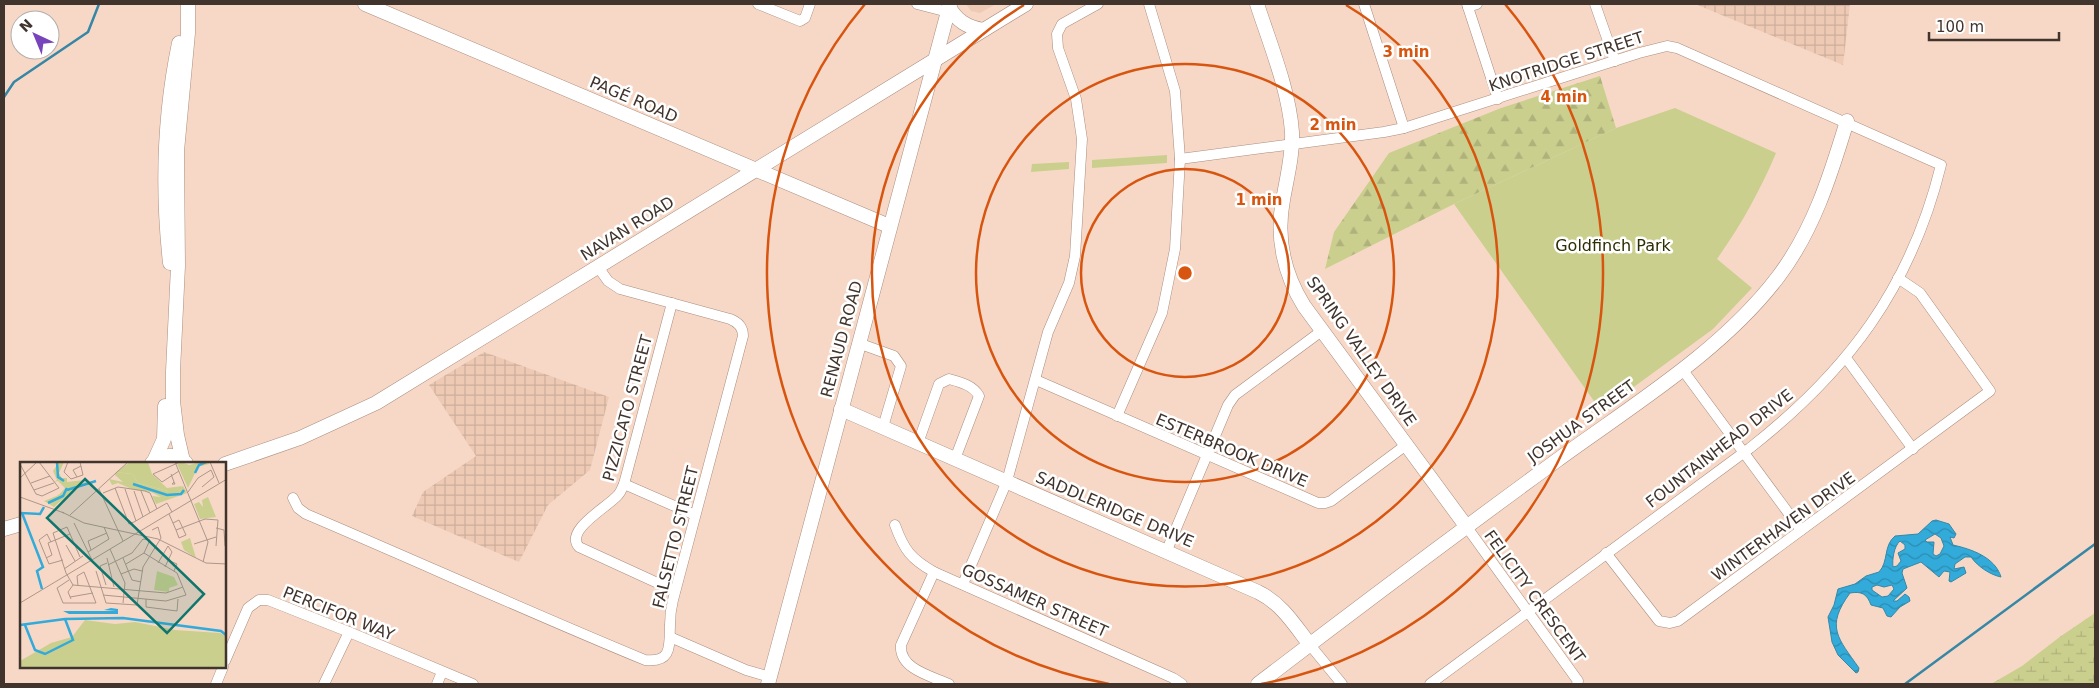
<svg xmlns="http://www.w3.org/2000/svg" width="2099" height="688" font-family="'DejaVu Sans',sans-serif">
  <defs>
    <pattern id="industrial-grid" width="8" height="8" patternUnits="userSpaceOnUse" patternTransform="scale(1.25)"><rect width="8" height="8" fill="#eecab5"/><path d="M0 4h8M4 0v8" fill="none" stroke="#cdae9c"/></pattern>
    <pattern id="forest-firs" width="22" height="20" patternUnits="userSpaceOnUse" patternTransform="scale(1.25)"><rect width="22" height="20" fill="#cacf8e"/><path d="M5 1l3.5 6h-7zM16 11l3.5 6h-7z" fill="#afb27b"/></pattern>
    <pattern id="wetland-marsh" width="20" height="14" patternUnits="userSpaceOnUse" patternTransform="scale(1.25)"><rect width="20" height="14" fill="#cacf8e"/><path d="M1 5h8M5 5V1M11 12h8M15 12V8" fill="none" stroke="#afb27b"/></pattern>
    <pattern id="water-waves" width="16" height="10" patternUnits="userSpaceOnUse" patternTransform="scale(1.25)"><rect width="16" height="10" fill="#32abda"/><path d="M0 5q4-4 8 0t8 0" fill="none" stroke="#2c8cb1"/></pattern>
  </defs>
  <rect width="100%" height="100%" fill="#f7d8c7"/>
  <polygon fill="#eecab5" points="966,4 996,4 980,13 971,11"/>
  <g fill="url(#industrial-grid)">
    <polygon points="1695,4 1850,4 1843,65"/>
    <polygon points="484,352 609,397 590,470 548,505 519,562 412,516 423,492 476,456 429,385"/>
  </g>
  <g fill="#cacf8e">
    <path d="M1675,108l101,45c-16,38 -35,72 -59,106l35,29 -39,41 -112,82 -147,-207 162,-76z"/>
    <polygon points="1167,155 1167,163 1092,168 1092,160"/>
    <polygon points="1069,162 1069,169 1031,172 1032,164"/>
  </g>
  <polygon fill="url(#forest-firs)" points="1600,76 1616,128 1454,204 1325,269 1334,232 1389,153 1501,108"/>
  <polygon fill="url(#wetland-marsh)" points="2095,613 2095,684 1991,684 2022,666 2061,636"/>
  <path fill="url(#water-waves)" stroke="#3687a6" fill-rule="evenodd" d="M1936,520l13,4 7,10 -2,4 -4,-1 3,8c18,4 42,12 48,32 -10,-2 -23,-10 -30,-20h-6l-10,7 -1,5 10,-2 2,6 -15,9 -2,-1 1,-9 -6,-1 -5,6 -18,-15 -18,7 -1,4 5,15 -14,13h4l8,-7 4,3 1,4 -10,6 -9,10 -4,-1 -4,-8 -12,-3c-4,-11 -9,-14 -21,-12 -25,34 -12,45 9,75l-1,4 -2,1 -18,-18 -6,-13 -4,-25 6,-12 4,-16 17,-5 11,-8 13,-4c10,-11 4,-26 16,-36l23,-2 14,-13zM1935,534l6,4 3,8 -4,8 -4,2 -3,-2 1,-12h-7l-2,-2zM1900,541l5,4v4l-7,4 3,8 -4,5 -4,1c-1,-7 1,-21 7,-26zM1877,585l7,2 8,-2 2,4 -6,7 -6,1 -10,-7v-3z"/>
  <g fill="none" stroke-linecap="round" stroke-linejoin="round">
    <g stroke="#3687a6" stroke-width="2.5">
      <polyline points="4,97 14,82 88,32 99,4"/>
      <polyline points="1905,684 2095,544"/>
    </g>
    <defs>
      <g id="street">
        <polyline points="758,4 800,21 805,18 810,4"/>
        <polyline points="917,4 948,12"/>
        <polyline points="1364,4 1404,128"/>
        <polyline points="1467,4 1498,99"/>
        <polyline points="1595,4 1615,61"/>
        <polyline points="1468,7 1477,4"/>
        <path d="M1180,159l204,-27 20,-4 235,-75 28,-7 10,2 264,117c-30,122 -93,206 -191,283l-320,236"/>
        <path d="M672,303l-48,181c-2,4 -3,8 -6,11 -10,12 -54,35 -39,52l96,44"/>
        <polyline points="858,343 894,356 901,366 883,427"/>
        <polyline points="1846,358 1913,449"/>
        <polyline points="1682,369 1801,530"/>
        <polyline points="1036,380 1318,503 1325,503 1331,501 1406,445"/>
        <polyline points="1117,416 1162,313 1175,249 1180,159 1175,91 1149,4"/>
        <path d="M918,443l21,-59 10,-5c11,3 24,6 30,17l-24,63"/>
        <polyline points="624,484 695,515"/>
        <path d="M293,498l5,10 8,6c113,48 225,99 339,146 28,3 24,-15 25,-35 0,-9 1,-17 3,-25l70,-264c0,-9 -5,-14 -13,-17l-110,-30 -12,-8 -10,-14"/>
        <path d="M895,525c9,25 16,34 39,47l239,106 9,6"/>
        <polyline points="1466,526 1578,681 1577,684"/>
        <polyline points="1167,550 1228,405 1235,395 1323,330"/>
        <polyline points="1606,553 1659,621 1670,623 1678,621 1990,391 1920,293 1898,278"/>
        <path d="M934,572l-33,73c-2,24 30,31 48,39"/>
        <polyline points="963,584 1007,481 1048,332 1069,283 1075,256 1082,139 1076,99 1058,48 1057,34 1062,24 1098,4"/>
        <polyline points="670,637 746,670 770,677"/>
        <polyline points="1310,645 1342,684"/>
        <polyline points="225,661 248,608 259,600 268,600 349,632 473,684"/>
        <polyline points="216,684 223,667"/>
        <polyline points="324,684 349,632"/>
        <polyline points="437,684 442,672"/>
      </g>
      <g id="secondary">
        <polyline points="365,4 889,226"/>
        <path d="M1257,4c13,40 32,86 35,128 1,23 -5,45 -9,68 -7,37 1,74 21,106l162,220"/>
        <path d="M949,7c8,14 18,20 34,23"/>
        <path d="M170,263c-8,-72 -6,-148 9,-220"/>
        <path d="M841,409l417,183c23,11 36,32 52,53"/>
        <polyline points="154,461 164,439 165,406"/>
        <polyline points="183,461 177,435 173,401 173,371 178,266 177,151 188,33 188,4"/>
        <path d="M152,463c10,-9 23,-10 34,0"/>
        <polyline points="225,464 300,438 376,403 1026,4"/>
        <polyline points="4,529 21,524"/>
        <polyline points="768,684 950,4"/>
        <path d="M1258,684c98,-75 198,-150 298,-223 75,-55 165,-109 222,-184 35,-46 52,-100 69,-156"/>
      </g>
    </defs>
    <use href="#street" stroke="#aa8d7e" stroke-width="11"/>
    <use href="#secondary" stroke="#aa8d7e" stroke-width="15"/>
    <use href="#street" stroke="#fff" stroke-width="10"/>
    <use href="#secondary" stroke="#fff" stroke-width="14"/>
  </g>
  <g fill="none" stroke="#d7550f" stroke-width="2.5">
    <circle cx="1185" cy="273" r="104"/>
    <circle cx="1185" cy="273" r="209"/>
    <path d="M1346 5A313 313 0 1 1 1024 5"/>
    <path d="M1109 684A418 418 0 0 1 865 4M1505 4A418 418 0 0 1 1261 684"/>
  </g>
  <g text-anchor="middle" stroke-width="5" stroke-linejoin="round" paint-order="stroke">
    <g font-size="16" fill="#40342d" stroke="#fff">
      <text transform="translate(1566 61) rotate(-18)" y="6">KNOTRIDGE STREET</text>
      <text transform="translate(634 99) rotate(23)" y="6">PAGÉ ROAD</text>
      <text transform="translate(627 228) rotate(-32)" y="6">NAVAN ROAD</text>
      <text transform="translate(841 339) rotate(-75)" y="6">RENAUD ROAD</text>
      <text transform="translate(1362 351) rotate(55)" y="6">SPRING VALLEY DRIVE</text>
      <text transform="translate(627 408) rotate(-75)" y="6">PIZZICATO STREET</text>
      <text transform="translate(1581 421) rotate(-36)" y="6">JOSHUA STREET</text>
      <text transform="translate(1719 448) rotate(-38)" y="6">FOUNTAINHEAD DRIVE</text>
      <text transform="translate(1232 450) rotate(23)" y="6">ESTERBROOK DRIVE</text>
      <text transform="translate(1115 509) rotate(23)" y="6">SADDLERIDGE DRIVE</text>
      <text transform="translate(1783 526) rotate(-36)" y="6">WINTERHAVEN DRIVE</text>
      <text transform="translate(675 537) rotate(-76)" y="6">FALSETTO STREET</text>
      <text transform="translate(1535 596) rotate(54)" y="6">FELICITY CRESCENT</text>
      <text transform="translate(1035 600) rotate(24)" y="6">GOSSAMER STREET</text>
      <text transform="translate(339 613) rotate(22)" y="6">PERCIFOR WAY</text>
    </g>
    <g font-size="16" fill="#2c2d02" stroke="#fff">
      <text x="1613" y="251">Goldfinch Park</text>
    </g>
  </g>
  <g transform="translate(20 462)">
    <rect width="206" height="206" fill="#f7d8c7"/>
    <path d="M35,0h9l-5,11 3,5h5v4l17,-2 -30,27 -10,-6 15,-6 6,-7 -7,-7 -4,1 3,-2 -4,-9 4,-6zM162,0l7,3 12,-3h7l1,2 -11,3 -10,21 -11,-24zM96,10l16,2 6,9 30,8h11l4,-5 4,7 -31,11 -4,-8 9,1 -10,-5 -17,-2 -16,-7 -6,2 -3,-6 14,3 -8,-7zM137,109l17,6 4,8 -9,3v4l-15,-2z" fill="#cacf8e"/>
    <path d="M110,0h18l4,12 15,14 16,-2 -4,5h-11l-30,-8 -6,-9 -16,-2zM62,19l-21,20 -7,2 4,-8 10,-6 1,-6zM188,35l8,20 -16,2 -6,-15 5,-2 4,5 -1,-7zM170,76l6,20 -12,-8 -3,-8z" fill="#cacf8e"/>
    <path d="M65,158l30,4 20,-2 40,8 45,3 6,3v32h-206v-7l31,-18 21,-6z" fill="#cacf8e"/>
    <path d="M91,146l7,1v5h-49l-6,-3h53l-12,-1z" fill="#32abda"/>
    <path fill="none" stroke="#32abda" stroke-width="2.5" d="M37,0l1,15 6,4M175,11l4,-8 7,-3M113,22l34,11 14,-1 3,-4M47,28l29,-9M28,41l15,-7 4,-8M22,127l-5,-18 6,-4 -21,-54 18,1 4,-7M0,163l45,-6 58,-1 98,13 5,4M5,163l10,25 10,4 28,-14 -8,-21"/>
    <path fill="none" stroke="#ae9689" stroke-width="1" d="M48,0l-4,10 7,7 12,-4 -3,-13M155,0l33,80 -5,20M190,0l9,21M0,2l16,30 6,2 17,-8 -20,-26M159,9l-17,11 -9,-8 27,-12M151,12l3,8 1,2h-3l2,-2M57,15l-4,-7 8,-4M0,16l17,-16M11,21l19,-7M95,26l14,36 5,-2M79,27l24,52M105,27l11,32M14,28l20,-7M114,29l9,26M121,29l9,22M168,30l10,-14 13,-8 3,7 -12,10M83,31l15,-6 27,4 5,2 7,16M0,35l44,16M42,50l22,11 74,16 48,24 21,1M149,52l7,16 3,8 7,-3 -7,-15 -6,3M50,53l58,-53M114,60l33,-19 5,9M54,61l18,37M196,66l8,2 1,16M156,68l29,-11 13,1 -2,26M31,80l-4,-8 -8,6 10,24 14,-4M174,82l22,-7M46,83l9,16M90,87l15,34 -2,20M71,88l-3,-9 19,-8M68,90l21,-13 -5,-12M60,95l-13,-30 -14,6 13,40 7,12 93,8 17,-6M26,96l6,-3 -4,-12 22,-9M87,96l7,29M103,96l9,22 9,2M148,98l9,4 -3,7M138,101l10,-17 4,6 -7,15M88,103l24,-12 11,-14 7,1 -6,13 -18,11M44,107l19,-13M76,109l10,32 31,2 6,-38 18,-29 -3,-11 -6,3M101,112l13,-5 8,2M49,118l-12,8 6,15h33l-12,-31 -7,4 1,10M86,123l-6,-19 7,-3M83,133l63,6 20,-6 -9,-22 -33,-20M50,135l23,-4M51,137l-3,-7 5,-7M126,137v8l31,4 1,-12M0,141l207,-124"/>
    <path fill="#0f766e" fill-opacity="0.15" stroke="#0f766e" stroke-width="2.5" d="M65,17l119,115 -37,39 -120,-115z"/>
    <rect width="206" height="206" fill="none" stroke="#40342d" stroke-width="2.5"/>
  </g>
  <circle cx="1185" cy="273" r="8" fill="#d7550f" stroke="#fff" stroke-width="2.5"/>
  <g font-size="15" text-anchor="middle" font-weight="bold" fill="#d7550f" stroke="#fff" stroke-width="5" stroke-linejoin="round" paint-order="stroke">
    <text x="1406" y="57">3 min</text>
    <text x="1564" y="102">4 min</text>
    <text x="1333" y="130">2 min</text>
    <text x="1259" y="205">1 min</text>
  </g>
  <rect width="2099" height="688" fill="none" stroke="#40342d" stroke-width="10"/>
  <g transform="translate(35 35) rotate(316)"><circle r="24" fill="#ffffff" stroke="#b3aeab"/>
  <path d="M0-4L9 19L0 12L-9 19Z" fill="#7844bb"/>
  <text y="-8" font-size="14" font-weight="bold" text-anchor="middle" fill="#40342d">N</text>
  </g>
  <path d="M1929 32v8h130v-8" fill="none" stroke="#40342d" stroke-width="2.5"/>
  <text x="1936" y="32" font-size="15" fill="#40342d" stroke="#ffffff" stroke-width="4" paint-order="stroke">100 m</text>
</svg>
